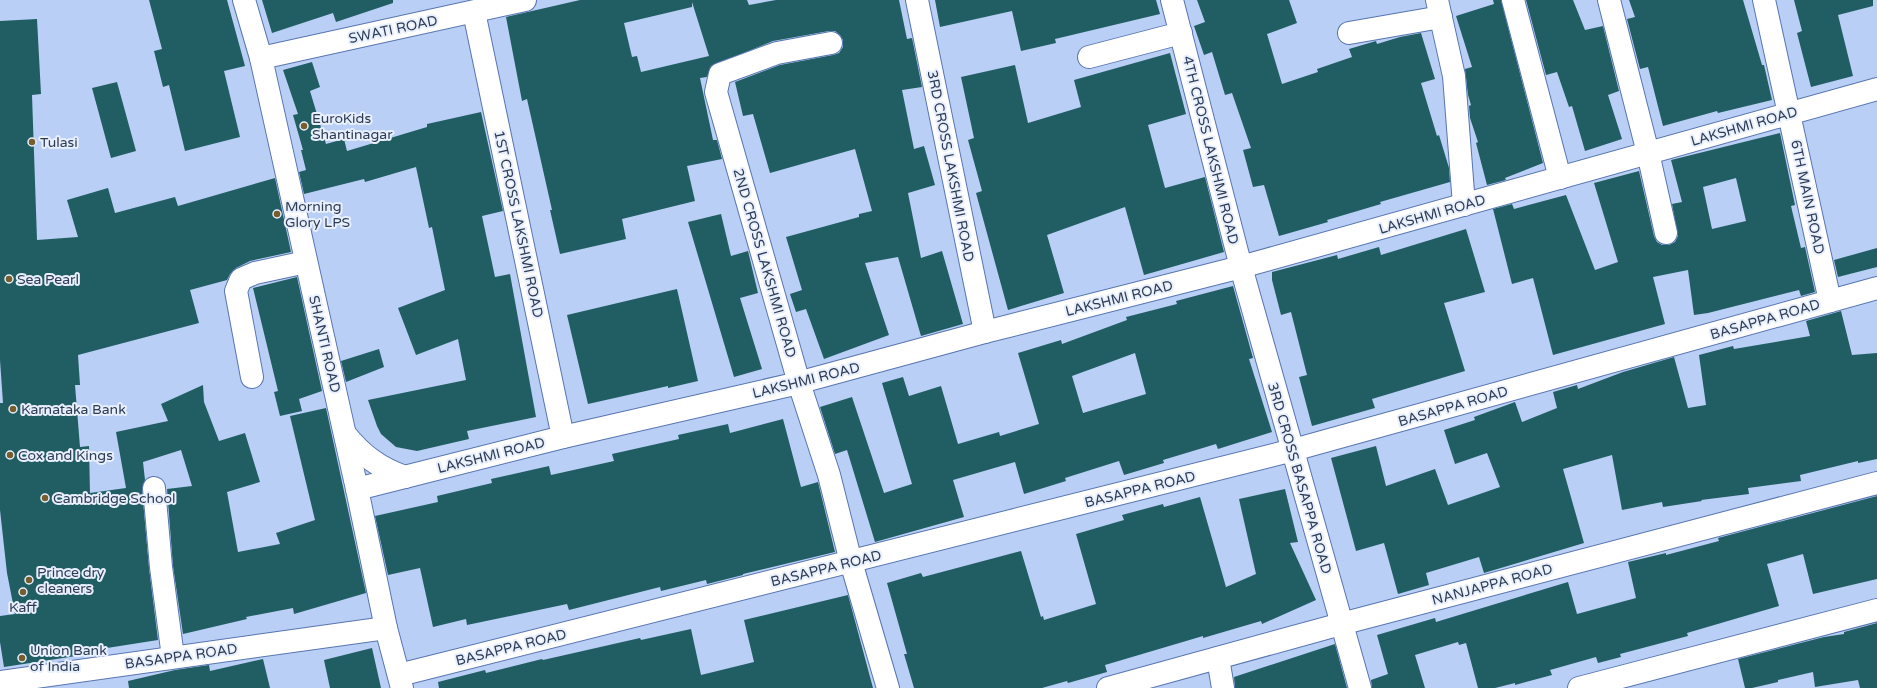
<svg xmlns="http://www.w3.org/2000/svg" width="1877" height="688" font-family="'Varela Round',sans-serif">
  <rect width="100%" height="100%" fill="#bacff6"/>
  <g fill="#205e63" fill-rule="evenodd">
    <polygon points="149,0 227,0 245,66 224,71 240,137 185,151 169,85 163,87 154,51 162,49"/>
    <polygon points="262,0 393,0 393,3 336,22 333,13 272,33"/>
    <path d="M580,0h167l2,5 27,-5h123l8,39 5,-1 10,49 -20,3 12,59 10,-3 11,39 -27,8 13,65 21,-7 21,73 -42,12 -23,-79 -33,6 24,72 -65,24 -18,-50 -10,3 -6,-18 12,-4 -16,-53 73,-20v-3l13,-3 -17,-62 -85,24 -17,-59 -10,2 -8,-34 45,-17 53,-10 6,-2 4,-6v-7l-3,-5 -5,-4h-6l-56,10 -62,25 -4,11 -7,1 13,62h4l5,19 -35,7 8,35 -73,18 4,20 -66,15 -10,-44h2l-25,-111 -5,2 -16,-84zM692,2l17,54 -68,16 -4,-16 -5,1 -8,-34 68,-16z"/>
    <polygon points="935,0 1156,0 1160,14 1055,39 1056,43 1021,51 1012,11 940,27"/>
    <polygon points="1197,0 1289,0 1297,23 1267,34 1282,84 1318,72 1317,69 1352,57 1349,49 1376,41 1377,44 1400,37 1421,33 1435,79 1421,83 1437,136 1439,135 1449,168 1450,182 1380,202 1381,204 1327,220 1328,222 1279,236 1264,185 1253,187 1243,150 1251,148 1232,93 1225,95 1212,52 1204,55 1194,26 1205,22"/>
    <polygon points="1493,0 1501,0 1543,163 1505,178 1506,180 1487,185 1476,143 1478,142 1470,118 1469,106 1471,105 1468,95 1465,69 1472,67 1456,16 1494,4"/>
    <polygon points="1526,0 1573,0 1585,30 1603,26 1619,91 1608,95 1622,139 1585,151 1572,106 1569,107 1557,72 1546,75"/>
    <polygon points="1629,0 1743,0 1762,65 1764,65 1772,100 1718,113 1717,111 1663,126 1648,67 1640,69 1627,19 1635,17"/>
    <polygon points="1794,0 1873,0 1873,6 1838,15 1853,76 1811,87 1797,33 1802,31"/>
    <polygon points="37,19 41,94 32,95 37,240 78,237 67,200 108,188 115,213 175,197 178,206 275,178 291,252 250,261 236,268 230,274 227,280 190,290 199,323 78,355 80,385 75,385 80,447 89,446 90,493 126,488 116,432 168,421 161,404 203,385 204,402 219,441 245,433 260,482 227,492 238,552 280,544 276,533 315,520 290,416 326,408 366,593 294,614 293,608 246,617 247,619 183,634 173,566 167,489 192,486 181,450 143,462 145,480 142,489 149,568 158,640 75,653 76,656 4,667 0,642 0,616 15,614 7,573 0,510 0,403 3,403 0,360 0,21"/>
    <polygon points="1170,53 1186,114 1148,125 1165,188 1205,177 1224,252 1144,275 1125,207 1047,235 1064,293 1008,310 976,193 982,191 968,140 974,138 961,77 1015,65 1028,123 1081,107 1074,80"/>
    <polygon points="312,62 320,87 310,91 326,144 344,139 347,151 427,127 427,124 481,112 503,211 482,216 495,277 510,274 536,417 467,431 469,439 417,451 396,447 381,434 377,426 368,400 466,380 458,339 416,355 398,308 445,290 432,227 429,228 416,167 365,182 364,179 304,194 299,172 306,170 301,150 303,150 293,115 298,114 283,70"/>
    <polygon points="117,82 136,151 111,158 92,88"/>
    <path d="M1780,133l15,72 -4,1 10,42 4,-1 10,45 -14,4 -2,-6 -91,23 -14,2 -6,-45 -35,7 12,47 -112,31 -20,-77 -21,6 -19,-75 19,-5 2,5 52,-14 29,75 23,-8 -24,-79 45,-12 15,65 3,6 5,3h7l6,-3 3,-6 -6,-32 10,-2 -11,-42zM1736,178l10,43 -34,8 -9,-42z"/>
    <polygon points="721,214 731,256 748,251 758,293 740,298 762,369 734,377 688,222"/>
    <polygon points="1466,229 1485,292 1444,303 1465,371 1372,399 1375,408 1312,426 1299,377 1307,375 1291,312 1281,315 1272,280 1272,272 1337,255 1338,259 1379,247 1381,255"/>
    <polygon points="1877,248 1877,267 1838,277 1834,260"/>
    <polygon points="297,277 322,391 299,399 302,411 280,416 274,392 278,391 253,288"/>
    <path d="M1233,286l20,72 -4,1 23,73 -54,17 -2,-5 -53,16 1,3 -40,12 -5,-14 -54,17 1,3 -42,13 -9,-32 -62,18 11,37 -89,25 -28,-92 -12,4 -15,-47 32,-10 32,96 28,-9 -30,-101 21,-6 6,19 32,-10 17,58 41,-12 1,4 39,-12 -21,-71 43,-13 1,4 65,-24 -1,-3 51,-13 -1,-3zM1135,353l11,41 -63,19 -11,-37z"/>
    <polygon points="677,289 698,381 668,388 668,386 588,404 567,315"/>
    <polygon points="1841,311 1852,355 1877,353 1877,459 1858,463 1858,461 1800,475 1801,481 1748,488 1749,494 1701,500 1702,501 1663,507 1662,502 1622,510 1612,455 1563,469 1584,543 1484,573 1479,557 1426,573 1429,585 1398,594 1384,543 1356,551 1331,458 1376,446 1386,486 1435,469 1448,505 1500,487 1487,453 1455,464 1444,430 1475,420 1474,417 1515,402 1522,422 1557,408 1553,392 1577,385 1578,389 1623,372 1674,357 1688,408 1706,405 1699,355 1733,346 1734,349 1810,336 1806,321"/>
    <polygon points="379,349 384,367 346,382 341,361"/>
    <polygon points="783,419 801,487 818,482 835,552 743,574 743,575 707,584 706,580 661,591 660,587 569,610 567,604 467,625 466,619 433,627 420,568 388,575 375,516 438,502 437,496 492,483 491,479 549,466 551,475 614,461 612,454 679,439 678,435 728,424 730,433"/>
    <polygon points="1285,489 1298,542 1290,543 1316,600 1262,624 1261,621 1203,638 1203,636 1105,665 1107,672 1068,683 1067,681 1042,688 914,688 904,654 907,654 887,583 921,573 923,577 1021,551 1041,617 1043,616 1044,620 1096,604 1076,534 1124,520 1122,515 1163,504 1164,507 1200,497 1226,587 1256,574 1239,499"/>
    <polygon points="1877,496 1877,579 1813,594 1803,554 1767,564 1779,606 1687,633 1688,636 1620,654 1621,657 1598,663 1596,657 1550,670 1552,675 1515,685 1515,683 1495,688 1478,688 1466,643 1459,645 1458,642 1415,655 1425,688 1372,688 1371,680 1388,674 1377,635 1435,618 1436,622 1568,582 1577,614 1636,598 1628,562 1666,553 1666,555 1719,541 1718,538"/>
    <polygon points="848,595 873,688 439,688 438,682 485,670 486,673 542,659 543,660 640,638 641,640 691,629 701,675 754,662 744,620"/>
    <polygon points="1877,623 1877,688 1860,688 1858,680 1815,687 1813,672 1778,680 1778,682 1752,688 1745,688 1738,659 1824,637 1844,634 1844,632"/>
    <polygon points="1335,644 1347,688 1235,688 1234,677"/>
    <polygon points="372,648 381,688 330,688 324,660"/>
    <polygon points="263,659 270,688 129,688 128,681 175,670 209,665 210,671"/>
  </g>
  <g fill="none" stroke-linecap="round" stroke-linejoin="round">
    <defs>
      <g id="street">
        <polyline points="244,0 261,58 357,489 386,628 402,688"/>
        <polyline points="917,0 985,332"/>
        <polyline points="1172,0 1241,267 1360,688"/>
        <polyline points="1437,0 1454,76 1464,205"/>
        <polyline points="1513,0 1560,178"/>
        <polyline points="1609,0 1648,153 1666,233"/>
        <polyline points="1764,0 1830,301"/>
        <polyline points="474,12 563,437"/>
        <polyline points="1349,33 1441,17"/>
        <polyline points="831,43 777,53 720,74 716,92 799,383 829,475 851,562 888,688"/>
        <polyline points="1089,57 1181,33"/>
        <polyline points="261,58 525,0"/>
        <polyline points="252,377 236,291 241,279 255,273 306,262"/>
        <path d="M345,434c17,21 34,34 60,43"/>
        <polyline points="154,488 161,567 173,657"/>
        <polyline points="357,489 563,437 790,385 985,332 1241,267 1877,89"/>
        <polyline points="1218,658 1223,688"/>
        <polyline points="399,675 1293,450 1877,288"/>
        <polyline points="0,682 386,628"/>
        <polyline points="1108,688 1341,624 1877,483"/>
        <polyline points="1579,688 1877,610"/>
      </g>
    </defs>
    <use href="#street" stroke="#5775b0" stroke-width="24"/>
    <use href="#street" stroke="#fff" stroke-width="22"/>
  </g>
  <g fill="#755d2e" stroke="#e8effd" stroke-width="1.5">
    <circle cx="304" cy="126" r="4"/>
    <circle cx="32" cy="142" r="4"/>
    <circle cx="277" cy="214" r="4"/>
    <circle cx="9" cy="279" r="4"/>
    <circle cx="13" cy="409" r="4"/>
    <circle cx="10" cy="455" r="4"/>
    <circle cx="45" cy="498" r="4"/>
    <circle cx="29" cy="580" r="4"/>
    <circle cx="23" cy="592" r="4"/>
    <circle cx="22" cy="658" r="4"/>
  </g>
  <g text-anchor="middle" stroke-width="4" stroke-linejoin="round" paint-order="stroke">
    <g font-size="14" fill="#2d3b55" stroke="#e8effd">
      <text transform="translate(393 29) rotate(-12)" y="5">SWATI ROAD</text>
      <text transform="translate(1744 126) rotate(-16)" y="5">LAKSHMI ROAD</text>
      <text transform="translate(1211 150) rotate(76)" y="5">4TH CROSS LAKSHMI ROAD</text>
      <text transform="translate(951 166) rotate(79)" y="5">3RD CROSS LAKSHMI ROAD</text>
      <text transform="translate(1808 197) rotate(78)" y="5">6TH MAIN ROAD</text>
      <text transform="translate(1432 214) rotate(-16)" y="5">LAKSHMI ROAD</text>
      <text transform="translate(519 224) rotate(78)" y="5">1ST CROSS LAKSHMI ROAD</text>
      <text transform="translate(765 263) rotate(74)" y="5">2ND CROSS LAKSHMI ROAD</text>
      <text transform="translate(1119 298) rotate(-14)" y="5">LAKSHMI ROAD</text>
      <text transform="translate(1765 319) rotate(-16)" y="5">BASAPPA ROAD</text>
      <text transform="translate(325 344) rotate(77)" y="5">SHANTI ROAD</text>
      <text transform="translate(806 380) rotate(-14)" y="5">LAKSHMI ROAD</text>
      <text transform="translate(1453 406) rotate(-16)" y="5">BASAPPA ROAD</text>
      <text transform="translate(491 455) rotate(-14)" y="5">LAKSHMI ROAD</text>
      <text transform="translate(1300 478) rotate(74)" y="5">3RD CROSS BASAPPA ROAD</text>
      <text transform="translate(1140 489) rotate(-14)" y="5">BASAPPA ROAD</text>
      <text transform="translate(826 568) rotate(-14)" y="5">BASAPPA ROAD</text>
      <text transform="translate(1492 584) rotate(-15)" y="5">NANJAPPA ROAD</text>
      <text transform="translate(511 647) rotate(-14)" y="5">BASAPPA ROAD</text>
      <text transform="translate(181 656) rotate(-8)" y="5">BASAPPA ROAD</text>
    </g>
    <g font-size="14" fill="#2d3b55" stroke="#e8effd" text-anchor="start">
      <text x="312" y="123">EuroKids<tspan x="312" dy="16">Shantinagar</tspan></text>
      <text x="40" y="147">Tulasi</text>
      <text x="285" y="211">Morning<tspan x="285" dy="16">Glory LPS</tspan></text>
      <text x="17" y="284">Sea Pearl</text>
      <text x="21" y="414">Karnataka Bank</text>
      <text x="18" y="460">Cox and Kings</text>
      <text x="53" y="503">Cambridge School</text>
      <text x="37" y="577">Prince dry<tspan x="37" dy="16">cleaners</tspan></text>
      <text x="23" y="612" text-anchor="middle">Kaff</text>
      <text x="30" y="655">Union Bank<tspan x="30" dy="16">of India</tspan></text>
    </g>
  </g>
</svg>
